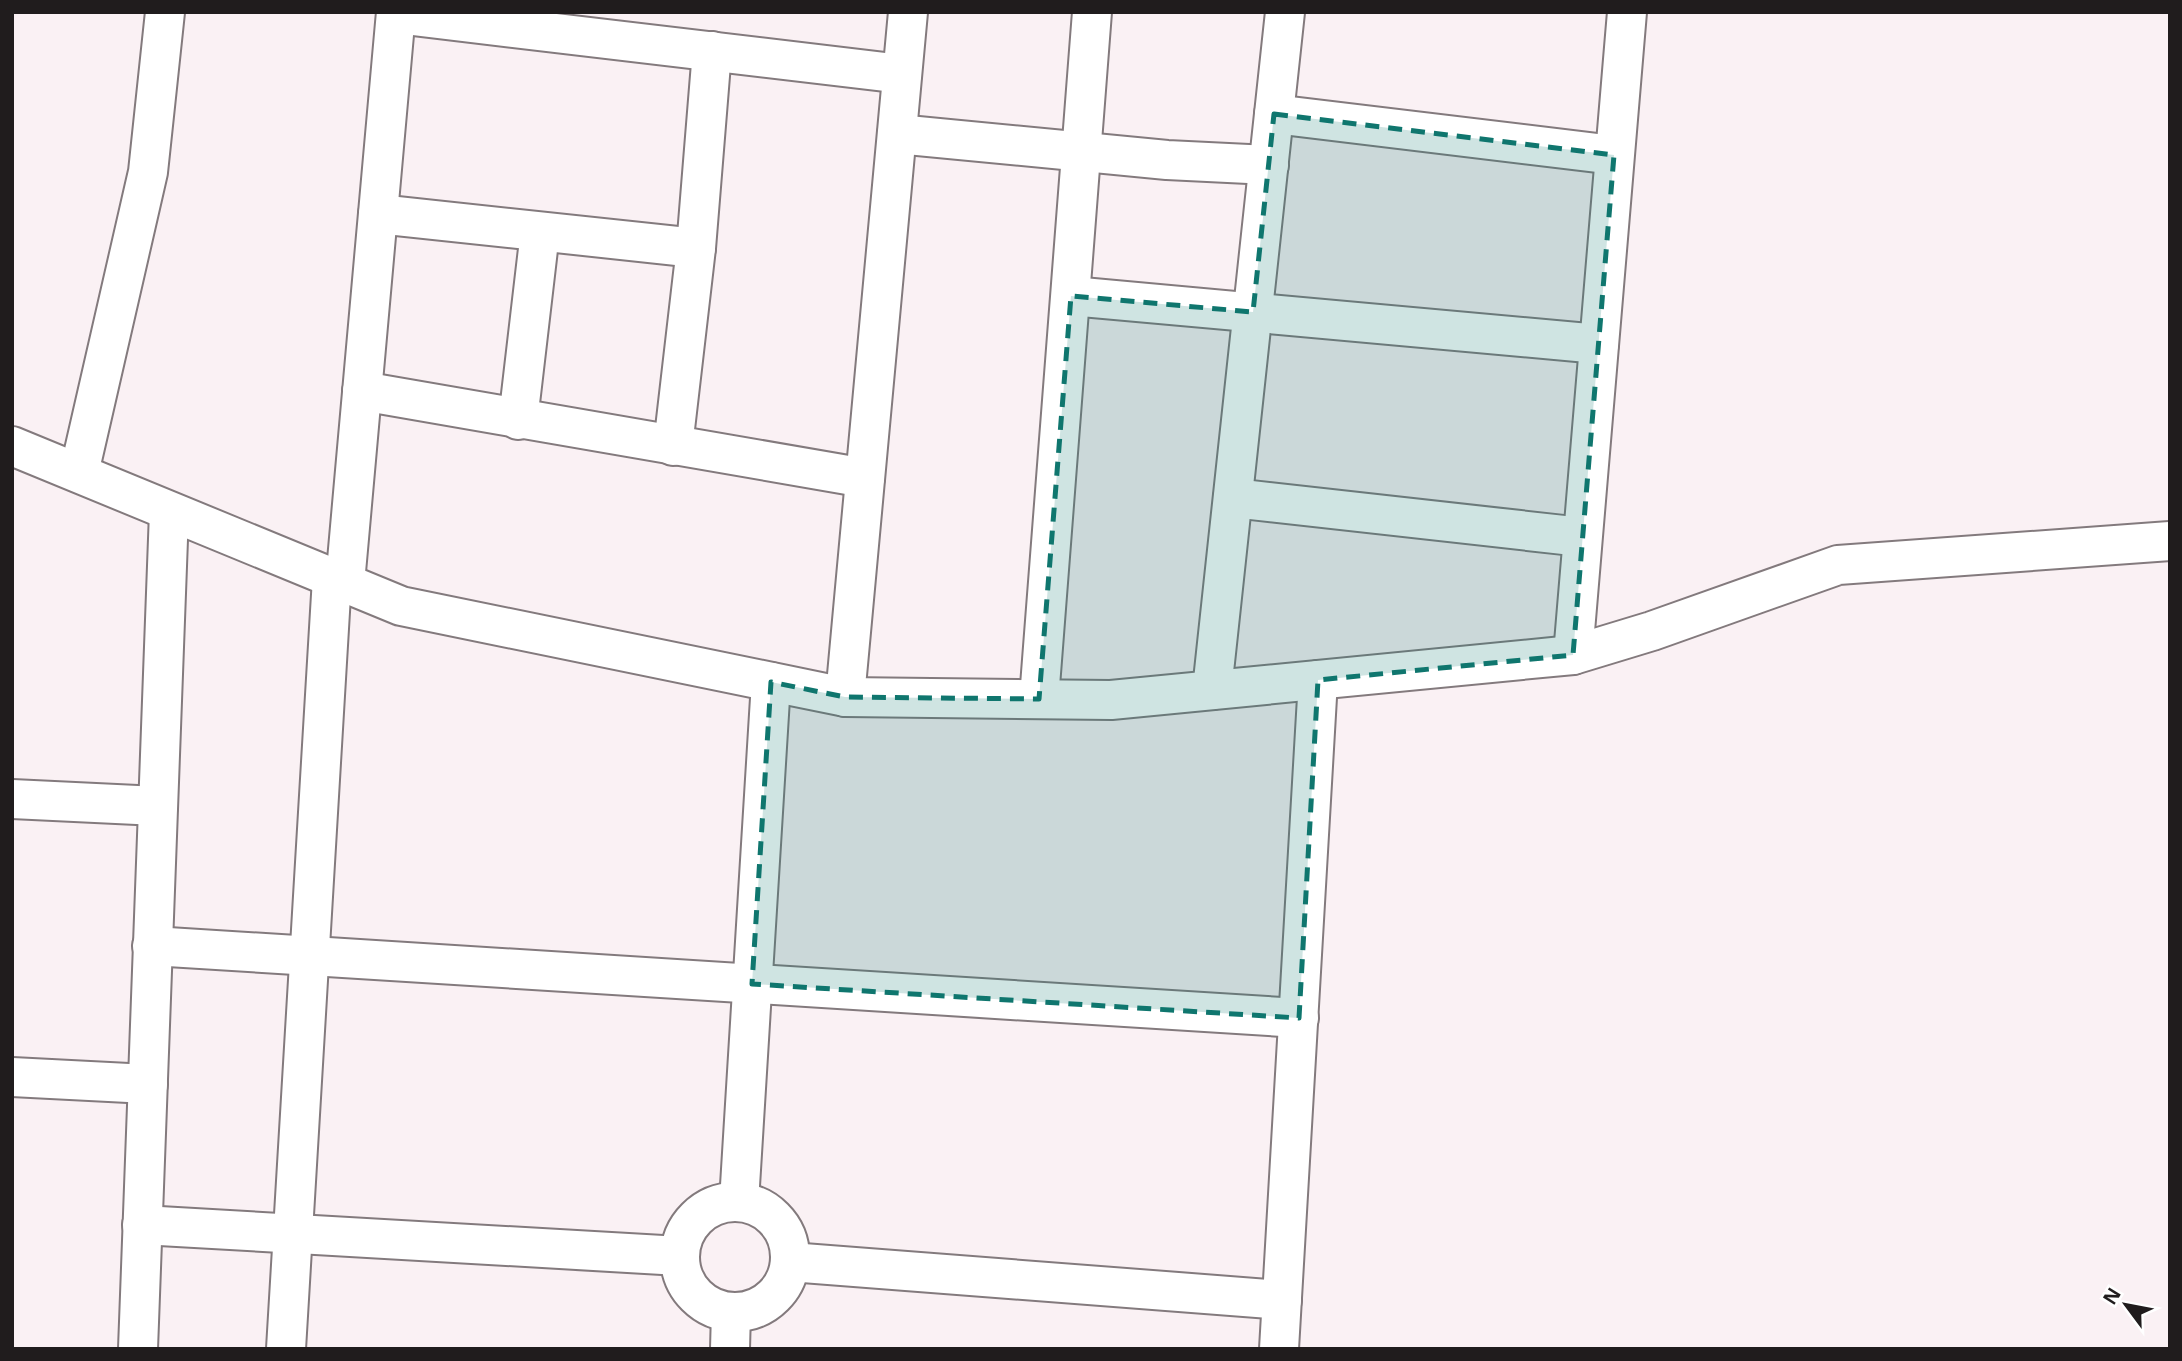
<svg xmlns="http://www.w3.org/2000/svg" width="2182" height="1361" font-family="'Noto Sans',sans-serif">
  <rect width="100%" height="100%" fill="#faf1f4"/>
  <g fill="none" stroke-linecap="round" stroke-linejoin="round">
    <defs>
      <g id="street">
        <polyline points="396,14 902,74"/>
        <polyline points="1274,114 1614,155"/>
        <polyline points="897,134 1167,160 1269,165"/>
        <polyline points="378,214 696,248"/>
        <polyline points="1071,296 1599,344"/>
        <polyline points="362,391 865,478"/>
        <polyline points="518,420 540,232"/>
        <polyline points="12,446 401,606 845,697 1111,700 1573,655 1652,631 1838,565 2170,541"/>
        <polyline points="673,446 696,248 712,51"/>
        <polyline points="79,473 148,172 165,12"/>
        <polyline points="1233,498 1582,537"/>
        <polyline points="345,583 396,12"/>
        <polyline points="1573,655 1627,12"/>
        <polyline points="1212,690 1285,12"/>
        <polyline points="845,697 908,12"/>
        <polyline points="1039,699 1092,12"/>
        <polyline points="12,799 158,806"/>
        <polyline points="152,946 1299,1018"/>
        <polyline points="12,1077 148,1084"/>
        <polyline points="739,1202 771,682"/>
        <circle cx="735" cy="1257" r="55"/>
        <polyline points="142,1225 680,1256"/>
        <polyline points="790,1262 1282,1300"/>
        <polyline points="138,1349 169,512"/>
        <polyline points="286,1349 332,578"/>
        <polyline points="730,1349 731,1312"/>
        <polyline points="1279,1349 1318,680"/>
      </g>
    </defs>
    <use href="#street" stroke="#837a7d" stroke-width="42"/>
    <use href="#street" stroke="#fff" stroke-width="38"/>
  </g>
  <path fill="#0f766e" fill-opacity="0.2" stroke="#0f766e" stroke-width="5" stroke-dasharray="14 9" stroke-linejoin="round" d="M1274,114l340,41 -41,500 -255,25 -19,338 -547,-34 19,-302 74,15 194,2 32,-403 182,16z"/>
  <rect width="2182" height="1361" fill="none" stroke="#201c1d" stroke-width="28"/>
  <g transform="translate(2126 1305) rotate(302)" stroke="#ffffff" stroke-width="5" paint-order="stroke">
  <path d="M0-5L12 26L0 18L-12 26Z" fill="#201c1d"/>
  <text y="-10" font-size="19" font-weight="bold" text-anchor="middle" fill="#201c1d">N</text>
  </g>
</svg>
